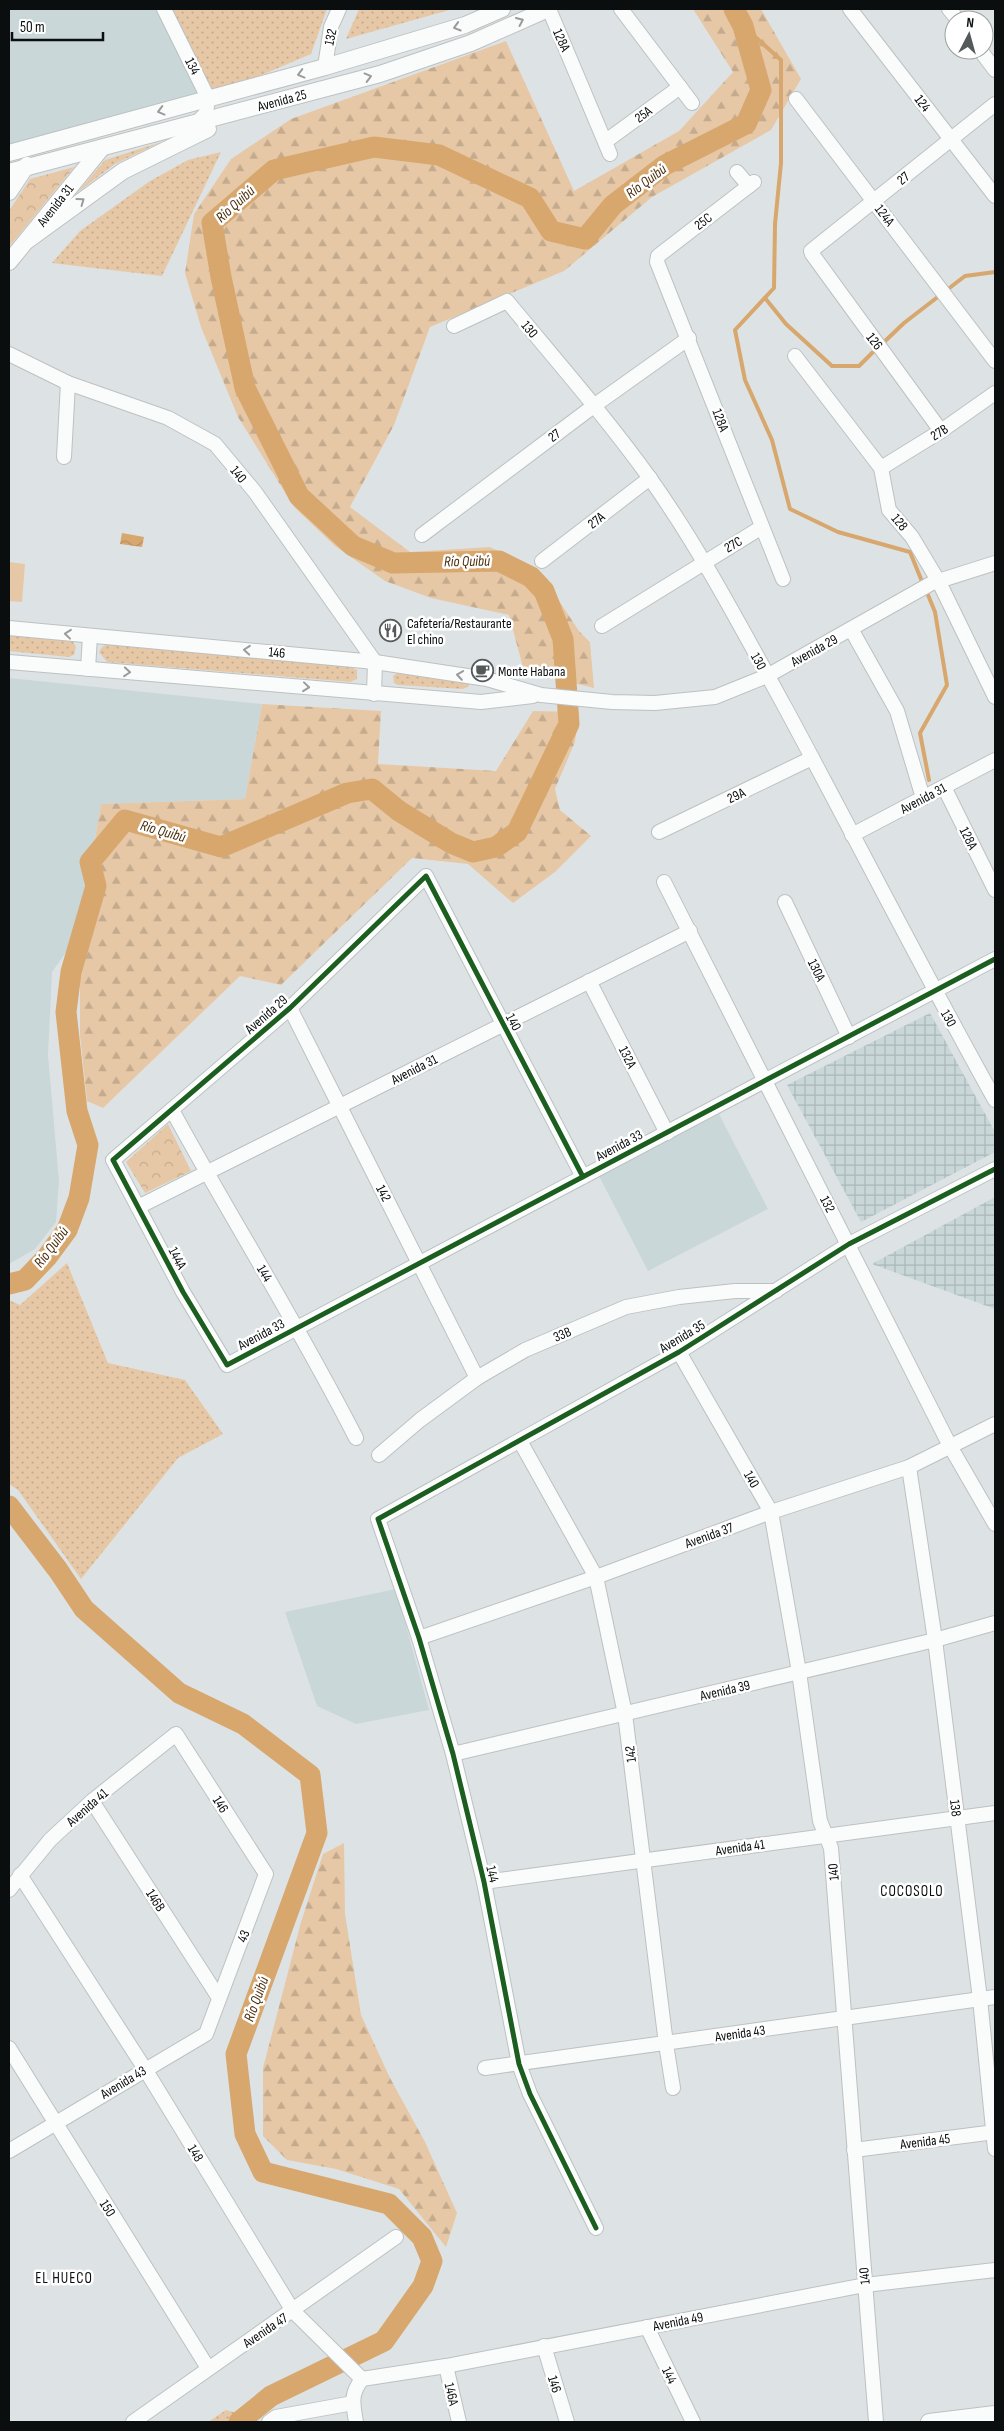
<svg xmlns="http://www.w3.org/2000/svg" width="1004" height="2431" font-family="'Sofia Sans Condensed',sans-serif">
  <defs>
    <pattern id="industrial-grid" width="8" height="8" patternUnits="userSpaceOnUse" patternTransform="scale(1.25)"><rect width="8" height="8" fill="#c9d7d8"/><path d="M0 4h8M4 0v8" fill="none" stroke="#abb7b8"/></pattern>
    <pattern id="grass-dots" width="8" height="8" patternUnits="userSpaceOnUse" patternTransform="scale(1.25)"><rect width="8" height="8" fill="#e7c8a6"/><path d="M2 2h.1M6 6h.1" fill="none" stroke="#c5ab8e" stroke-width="1.8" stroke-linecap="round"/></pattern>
    <pattern id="forest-firs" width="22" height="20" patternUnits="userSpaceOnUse" patternTransform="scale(1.25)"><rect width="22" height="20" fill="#e7c8a6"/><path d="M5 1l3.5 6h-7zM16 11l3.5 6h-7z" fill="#c5ab8e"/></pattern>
    <pattern id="park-crowns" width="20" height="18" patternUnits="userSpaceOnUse" patternTransform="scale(1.25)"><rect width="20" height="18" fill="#e7c8a6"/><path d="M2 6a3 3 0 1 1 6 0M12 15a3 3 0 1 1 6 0" fill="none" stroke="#c5ab8e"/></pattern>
    <pattern id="water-waves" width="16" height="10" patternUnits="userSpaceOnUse" patternTransform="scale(1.25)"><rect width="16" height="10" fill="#d7a76e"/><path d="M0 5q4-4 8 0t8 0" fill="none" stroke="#b78f5e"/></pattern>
  </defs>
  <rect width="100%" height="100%" fill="#dde3e4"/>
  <g fill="#c9d7d8">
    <polygon points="9,9 164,9 208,98 9,153"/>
    <polygon points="9,678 262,704 245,799 101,804 95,839 82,862 86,892 74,941 52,972 48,1055 59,1181 56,1222 35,1249 9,1264"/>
    <polygon points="719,1114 768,1209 648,1271 599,1176"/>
    <polygon points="396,1589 429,1710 356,1724 317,1706 285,1612"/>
  </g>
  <g fill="url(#industrial-grid)">
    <polygon points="930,1013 995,1132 995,1152 861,1222 787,1085"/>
    <polygon points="995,1197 995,1309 872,1264"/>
  </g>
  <g fill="url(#grass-dots)">
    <polygon points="164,9 327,9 311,54 208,98"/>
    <polygon points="359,9 453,9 346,39"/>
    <polygon points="161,142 115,164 78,192 105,160"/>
    <polygon points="221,152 162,276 52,263 80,231 150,181 188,160"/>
    <polygon points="9,634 68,640 73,642 76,647 74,655 69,657 9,651"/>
    <polygon points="109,644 351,667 357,670 357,679 350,682 107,662 99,652 103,646"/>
    <polygon points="398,672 470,681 469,686 463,689 398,685 394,683 393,676"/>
    <polygon points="67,1263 108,1363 185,1380 223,1434 178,1458 81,1579 18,1490 9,1484 9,1300 20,1305"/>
    <polygon points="226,2410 254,2418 248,2422 208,2422"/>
  </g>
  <g fill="url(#forest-firs)">
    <polygon points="693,9 761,9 801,79 771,130 652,197 564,271 430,327 394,425 350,507 410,552 490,547 540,572 579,631 590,642 594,688 524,671 509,615 431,598 385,581 335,546 294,507 238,417 201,327 185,273 194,214 231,159 291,119 506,41 574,191 679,131 733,72"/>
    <polygon points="262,704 381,711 378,764 496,771 533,711 579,712 575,742 555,789 560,810 591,836 555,872 513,903 468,864 412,858 281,985 240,976 103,1108 87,1101 80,1035 80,978 74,941 86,892 82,862 95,839 101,804 245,799"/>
    <polygon points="344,1843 345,1914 361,2015 390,2078 425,2142 457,2213 446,2247 399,2189 336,2169 287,2160 263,2136 263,2068 301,1922 323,1854"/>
  </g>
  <g fill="url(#park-crowns)">
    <polygon points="74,167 9,247 9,211 30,179"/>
    <polygon points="168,1124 191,1171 145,1193 126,1162"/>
  </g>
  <polygon fill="#e7c8a6" points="9,562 25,564 22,602 9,601"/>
  <polygon fill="url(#water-waves)" points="122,533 144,537 142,547 120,544"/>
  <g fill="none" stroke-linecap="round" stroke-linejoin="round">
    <g stroke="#d7a76e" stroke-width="4">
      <polyline points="743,26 781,60 781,163 775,224 774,288 735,330 745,380 772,440 790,509 838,532 910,552 923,584"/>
      <polyline points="765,298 786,324 832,366 859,366 877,348"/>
      <polyline points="882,344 904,323 965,276 995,272"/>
      <polyline points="926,590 935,612 947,685 920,733 929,780"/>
    </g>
    <g stroke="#d7a76e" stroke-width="21">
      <polyline points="9,1284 25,1280 47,1257 67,1230 79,1198 88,1145 77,1111 66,1012 71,972 96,886 90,862 125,820 221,847 347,793 372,789 399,811 451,843 473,852 496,847 517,832 569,724 563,639 544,591 531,577 499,561 393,563 353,546 299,496 245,388 221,277 212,223 274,170 374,147 439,155 530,198 551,231 585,239 613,205 665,165 746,124 761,90 743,26 734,9"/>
      <polyline points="9,1506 58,1570 84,1609 179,1693 243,1724 310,1775 317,1833 236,2054 245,2134 263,2172 389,2204 422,2237 432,2261 423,2286 384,2341 271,2396 239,2422"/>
    </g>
    <defs>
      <g id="minor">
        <polyline points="164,9 208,98 206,113 196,124"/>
        <polyline points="549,9 610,154"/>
        <polyline points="621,9 692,103"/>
        <polyline points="850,9 995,196"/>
        <polyline points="949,9 958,20"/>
        <polyline points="980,50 995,70"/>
        <polyline points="325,67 331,27 339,9"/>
        <polyline points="796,99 995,361"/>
        <polyline points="606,141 680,87"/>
        <polyline points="737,172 749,186"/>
        <polyline points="754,182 658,256 657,262 783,579"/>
        <path d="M454,326l53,-25c48,58 98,115 142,176 52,73 94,154 137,232 70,130 137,262 209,391"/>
        <polyline points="9,354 68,383 168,418 215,444 255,492 375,662 374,694"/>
        <polyline points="795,356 881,468 889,510 912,537 939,582 995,697"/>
        <polyline points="941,431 812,254 811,251 995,104"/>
        <polyline points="64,457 68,383"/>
        <polyline points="881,468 941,431 995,393"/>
        <polyline points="422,535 595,405 689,338"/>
        <polyline points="542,561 650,478"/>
        <polyline points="602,626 762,527"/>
        <polyline points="9,628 375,662 487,679 541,695 612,702 655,703 715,697 767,676 932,583 995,563"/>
        <polyline points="851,629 897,711 923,798"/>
        <polyline points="9,662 481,702 533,696"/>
        <polyline points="88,669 90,636"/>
        <polyline points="944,787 995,890"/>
        <polyline points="659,832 812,758"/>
        <polyline points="852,835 995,760"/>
        <polyline points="664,882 950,1446 995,1524"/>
        <polyline points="785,902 849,1037"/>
        <polyline points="589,981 667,1133"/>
        <polyline points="290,1008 477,1378"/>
        <path d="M172,1110c60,110 127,216 184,328"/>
        <path d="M583,1177l-157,-301 -136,132 -177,152 70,132 44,73c256,-135 512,-270 768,-406"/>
        <polyline points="138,1207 690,931"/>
        <polyline points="679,1352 771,1512 799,1672 820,1821 831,1848 876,2422"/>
        <polyline points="520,1441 596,1577 625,1714 666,2044 673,2088"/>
        <polyline points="379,1455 420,1420 477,1378 525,1350 626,1307 679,1297 735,1291 776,1291"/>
        <polyline points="909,1467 935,1640 980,1999 995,2149"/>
        <polyline points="419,1638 596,1577 771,1512 909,1467 995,1424"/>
        <polyline points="453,1754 935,1640 995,1623"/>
        <polyline points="92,1801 219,1998"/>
        <polyline points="20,1875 145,2069 293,2311 362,2379"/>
        <polyline points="484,1882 995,1813"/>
        <polyline points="9,1890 50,1840 92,1801 176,1734 266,1874 206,2034 9,2151"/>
        <polyline points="9,2048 208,2368"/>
        <polyline points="485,2068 995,1997"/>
        <polyline points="854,2150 995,2132"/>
        <polyline points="596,2228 530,2094 519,2064 484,1882 453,1754 419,1638 378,1519 679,1352 849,1244 995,1169"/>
        <polyline points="647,2327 693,2422"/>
        <polyline points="544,2346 567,2422"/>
        <polyline points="446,2366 459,2422"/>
        <polyline points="362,2379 446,2366 865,2285 995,2270"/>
        <polyline points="133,2422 396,2237"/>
        <polyline points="269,2422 276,2417 353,2403"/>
        <path d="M356,2422c-3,-19 -6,-27 6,-43"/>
      </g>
      <g id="major">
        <polyline points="9,153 325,67 465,25 502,9"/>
        <polyline points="9,172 380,74 471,43 548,9"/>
        <polyline points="9,192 27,165"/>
        <polyline points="28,240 123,171 208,129"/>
        <polyline points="9,262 101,149"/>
        <polyline points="929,2422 995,2414"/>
      </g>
    </defs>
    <use href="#minor" stroke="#bdc1c2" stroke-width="16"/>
    <use href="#major" stroke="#bdc1c2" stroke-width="18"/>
    <use href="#minor" stroke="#fafbfb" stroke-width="14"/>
    <use href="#major" stroke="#fafbfb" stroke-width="16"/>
    <defs>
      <g id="cycleway">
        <path d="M583,1177l-157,-301 -136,132 -177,152 70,132 44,73c256,-135 512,-270 768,-406"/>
        <polyline points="596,2228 530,2094 519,2064 484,1882 453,1754 419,1638 378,1519 679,1352 849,1244 995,1169"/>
      </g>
    </defs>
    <use href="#cycleway" stroke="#fff" stroke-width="8"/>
    <use href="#cycleway" stroke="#1b5e20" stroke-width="5"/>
  </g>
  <defs><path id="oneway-chevron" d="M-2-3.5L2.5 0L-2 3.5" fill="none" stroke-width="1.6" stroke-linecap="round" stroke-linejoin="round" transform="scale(1.25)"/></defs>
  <g stroke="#9a9c9c">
    <use href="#oneway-chevron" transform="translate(520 21) rotate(-24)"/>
    <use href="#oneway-chevron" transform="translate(457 27) rotate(163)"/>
    <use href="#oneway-chevron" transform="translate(301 74) rotate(165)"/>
    <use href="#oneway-chevron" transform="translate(368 77) rotate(-15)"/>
    <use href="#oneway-chevron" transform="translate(161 111) rotate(165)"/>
    <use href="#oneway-chevron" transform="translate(81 201) rotate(-36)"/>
    <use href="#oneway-chevron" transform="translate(68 634) rotate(-174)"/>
    <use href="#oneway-chevron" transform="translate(247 650) rotate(-175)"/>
    <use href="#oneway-chevron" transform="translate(127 672) rotate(5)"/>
    <use href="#oneway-chevron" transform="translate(460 675) rotate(-171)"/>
    <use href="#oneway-chevron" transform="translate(306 687) rotate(6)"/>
  </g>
  <defs>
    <symbol id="restaurant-ring" viewBox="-11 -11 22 22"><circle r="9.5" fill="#fff" stroke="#545959" stroke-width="1.5"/><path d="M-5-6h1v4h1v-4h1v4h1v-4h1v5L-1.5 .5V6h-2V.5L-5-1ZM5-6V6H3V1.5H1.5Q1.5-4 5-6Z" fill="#545959"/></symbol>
    <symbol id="cafe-ring" viewBox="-11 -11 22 22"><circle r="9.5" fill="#fff" stroke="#545959" stroke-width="1.5"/><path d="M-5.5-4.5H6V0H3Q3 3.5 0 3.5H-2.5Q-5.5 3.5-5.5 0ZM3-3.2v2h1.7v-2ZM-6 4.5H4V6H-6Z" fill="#545959"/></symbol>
  </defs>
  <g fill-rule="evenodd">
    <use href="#restaurant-ring" x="378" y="618" width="25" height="25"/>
    <use href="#cafe-ring" x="470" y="658" width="25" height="25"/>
  </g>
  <g text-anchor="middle" stroke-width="5" stroke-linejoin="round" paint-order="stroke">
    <g font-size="14" fill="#0a0e0e" stroke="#fff">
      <text transform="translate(330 37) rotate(-79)" y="5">132</text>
      <text transform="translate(562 40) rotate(66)" y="5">128A</text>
      <text transform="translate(193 66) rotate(63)" y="5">134</text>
      <text transform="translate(282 100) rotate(-15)" y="5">Avenida 25</text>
      <text transform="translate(923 103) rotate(52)" y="5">124</text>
      <text transform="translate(643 114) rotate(-36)" y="5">25A</text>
      <text transform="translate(903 178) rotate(-40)" y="5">27</text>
      <text transform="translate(55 205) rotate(-52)" y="5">Avenida 31</text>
      <text transform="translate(885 215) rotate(53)" y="5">124A</text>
      <text transform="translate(703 221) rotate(-37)" y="5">25C</text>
      <text transform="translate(530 329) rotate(50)" y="5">130</text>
      <text transform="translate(875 341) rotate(52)" y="5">126</text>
      <text transform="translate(721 420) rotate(69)" y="5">128A</text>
      <text transform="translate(939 432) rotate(-33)" y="5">27B</text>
      <text transform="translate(554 435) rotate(-37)" y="5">27</text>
      <text transform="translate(239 474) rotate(50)" y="5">140</text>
      <text transform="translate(596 520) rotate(-38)" y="5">27A</text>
      <text transform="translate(900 522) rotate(50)" y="5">128</text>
      <text transform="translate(733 544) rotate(-31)" y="5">27C</text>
      <text transform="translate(814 650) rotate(-29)" y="5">Avenida 29</text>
      <text transform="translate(277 652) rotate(5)" y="5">146</text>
      <text transform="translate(759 661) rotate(61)" y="5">130</text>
      <text transform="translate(736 795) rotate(-26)" y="5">29A</text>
      <text transform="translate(923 798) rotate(-28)" y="5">Avenida 31</text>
      <text transform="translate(969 838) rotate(63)" y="5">128A</text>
      <text transform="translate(817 970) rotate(64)" y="5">130A</text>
      <text transform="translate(266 1014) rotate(-41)" y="5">Avenida 29</text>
      <text transform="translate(949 1018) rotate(61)" y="5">130</text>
      <text transform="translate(514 1022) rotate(62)" y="5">140</text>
      <text transform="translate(628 1057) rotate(63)" y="5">132A</text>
      <text transform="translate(414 1069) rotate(-27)" y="5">Avenida 31</text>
      <text transform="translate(619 1145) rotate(-28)" y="5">Avenida 33</text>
      <text transform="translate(384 1193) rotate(63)" y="5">142</text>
      <text transform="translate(828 1204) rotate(63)" y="5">132</text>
      <text transform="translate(178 1258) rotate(62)" y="5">144A</text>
      <text transform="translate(265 1273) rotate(59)" y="5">144</text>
      <text transform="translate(261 1334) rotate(-28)" y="5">Avenida 33</text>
      <text transform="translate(562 1334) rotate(-23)" y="5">33B</text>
      <text transform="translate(682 1336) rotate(-31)" y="5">Avenida 35</text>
      <text transform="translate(752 1479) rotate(60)" y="5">140</text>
      <text transform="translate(709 1535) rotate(-20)" y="5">Avenida 37</text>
      <text transform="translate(725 1690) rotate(-13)" y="5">Avenida 39</text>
      <text transform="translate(630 1754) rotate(-97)" y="5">142</text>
      <text transform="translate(221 1804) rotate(57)" y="5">146</text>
      <text transform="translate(87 1807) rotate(-41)" y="5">Avenida 41</text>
      <text transform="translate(956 1808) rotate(83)" y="5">138</text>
      <text transform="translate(740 1847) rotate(-8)" y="5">Avenida 41</text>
      <text transform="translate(833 1872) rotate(-95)" y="5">140</text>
      <text transform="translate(493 1874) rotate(77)" y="5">144</text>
      <text transform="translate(156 1900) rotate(57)" y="5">146B</text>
      <text transform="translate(243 1936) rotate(-69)" y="5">43</text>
      <text transform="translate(740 2033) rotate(-8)" y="5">Avenida 43</text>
      <text transform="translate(123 2082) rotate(-31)" y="5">Avenida 43</text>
      <text transform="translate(925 2141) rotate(-7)" y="5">Avenida 45</text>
      <text transform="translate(196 2153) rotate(59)" y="5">148</text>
      <text transform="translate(108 2208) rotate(58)" y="5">150</text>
      <text transform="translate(864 2276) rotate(-95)" y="5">140</text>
      <text transform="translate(678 2321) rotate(-11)" y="5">Avenida 49</text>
      <text transform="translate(265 2330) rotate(-34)" y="5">Avenida 47</text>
      <text transform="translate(670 2375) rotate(64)" y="5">144</text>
      <text transform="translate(555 2384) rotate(73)" y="5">146</text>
      <text transform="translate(452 2394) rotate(77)" y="5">146A</text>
    </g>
    <g font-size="14" fill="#0a0e0e" stroke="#fff" text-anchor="start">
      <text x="407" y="628">Cafetería/Restaurante<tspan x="407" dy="16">El chino</tspan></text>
      <text x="498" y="676">Monte Habana</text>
    </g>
    <g font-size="15" font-style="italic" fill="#4c2f0d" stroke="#fff">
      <text transform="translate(646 181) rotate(-37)" y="5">Río Quibú</text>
      <text transform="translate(235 204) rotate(-42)" y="5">Río Quibú</text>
      <text transform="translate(467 561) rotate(-1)" y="5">Río Quibú</text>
      <text transform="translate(163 831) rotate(16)" y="5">Río Quibú</text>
      <text transform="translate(51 1247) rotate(-53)" y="5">Río Quibú</text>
      <text transform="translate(256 1999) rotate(-70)" y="5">Río Quibú</text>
    </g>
    <g font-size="15" letter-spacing="1" fill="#0a0e0e" stroke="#fff">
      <text x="912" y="1896">COCOSOLO</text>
      <text x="64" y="2283">EL HUECO</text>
    </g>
  </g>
  <rect width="1004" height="2431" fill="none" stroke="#0a0e0e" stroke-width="20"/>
  <g transform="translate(969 35) rotate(6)"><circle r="24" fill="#ffffff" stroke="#9d9f9f"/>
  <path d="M0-4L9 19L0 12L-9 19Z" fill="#545959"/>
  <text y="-8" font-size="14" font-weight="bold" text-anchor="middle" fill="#0a0e0e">N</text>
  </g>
  <path d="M12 32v8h91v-8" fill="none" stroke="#0a0e0e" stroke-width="2.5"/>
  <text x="20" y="32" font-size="15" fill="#0a0e0e" stroke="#ffffff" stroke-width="4" paint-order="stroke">50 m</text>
</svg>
